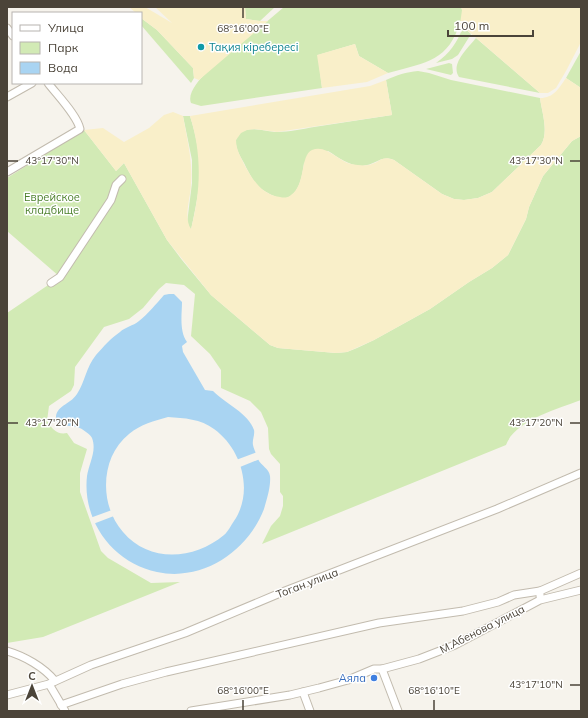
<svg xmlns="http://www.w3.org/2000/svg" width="588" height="718" font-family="Mulish,sans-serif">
  <rect width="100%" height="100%" fill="#f6f3ec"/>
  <g fill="#d2eab5">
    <polygon points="245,7 275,7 260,21 246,19"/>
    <path d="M284,7h177c3,6 0,15 -3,21 -12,35 -39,36 -70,45l-29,-17 -4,-12 -37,11 4,33 -121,18 -10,-3c-4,-10 8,-23 15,-30z"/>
    <polygon points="141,18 157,30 193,68 194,78 191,83 141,25"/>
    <path d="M463,27l8,7 -13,21 -6,4 -16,4c14,-10 21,-20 27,-36z"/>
    <path d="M476,38l64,55 -81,-16c-9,-13 9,-29 17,-39z"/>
    <polygon points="581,51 581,88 566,78"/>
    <polygon points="449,63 452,64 453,73 451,75 426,69"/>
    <path d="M418,71l11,2 22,7 89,18c2,15 9,34 1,47l-49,47 -14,6 -14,2 -10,-1 -12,-5 -48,-34c-14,-5 -18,5 -32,6 -13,0 -24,-9 -34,-15l-24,12c-2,16 -7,43 -30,33 -6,-3 -11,-5 -16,-10 -6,-6 -10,-15 -14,-23 -4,-7 -9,-15 -8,-23 5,-18 29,-8 41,-8 12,0 25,-3 37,-5 26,-4 52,-8 78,-12l-6,-35c11,-5 20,-8 32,-9z"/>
    <path d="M183,116h7c7,22 12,47 9,71 -2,14 -5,28 -8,43l-4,-7 5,-40v-23z"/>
    <path d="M84,130l32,41 8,-8 43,77 15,20 29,35 59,50 8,3 58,5 11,-1 10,-4 17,-8 56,-31 39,-27 23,-14 16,-13 18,-36 3,-12 14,-31 29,-35 9,-5v264c-23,9 -66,20 -75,45l-244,99 9,-18 9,-10 3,-10v-10l-3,-4v-28l-9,-10 -2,-5 -1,-21 -7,-16 -11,-11 -29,-13v-18l-11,-16 -19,-18 4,-42 -11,-9 -18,-2 -7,6 -16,19 -14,11 -25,8 -29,40 -1,18 -3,6 -22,15 -2,15c5,8 10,14 20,12l7,10 13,6 -7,24v19l21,59 7,7 43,25 29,-1 -137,55 -36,6v-330l53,-36 -53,-46v-53z"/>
  </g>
  <g fill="#f9efc9">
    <polygon points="129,7 145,7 172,23 155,7 245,7 246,19 260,21 268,21 199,80 194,78 193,68 157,30 141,18 141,13 136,13"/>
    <polygon points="461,7 581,7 581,42 566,71 556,88 548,93 540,93 460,24 462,10"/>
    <polygon points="355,44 359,56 388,73 367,82 322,88 317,55"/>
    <path d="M566,78l15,10v48l-9,5 -29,35 -14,31 -3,12 -18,36 -16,13 -23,14 -39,27 -56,31 -27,12 -11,1 -58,-5 -8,-3 -59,-50 -44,-55 -43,-77 -8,8 -32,-41 19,-2 21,14 25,-14 15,-13 9,-3 10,4c4,23 10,45 8,68 0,13 -8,33 0,45 10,-38 11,-75 -1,-113l180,-30 16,-6 6,35 -115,17 -22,-3 -8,1 -6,3 -5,7c0,10 5,17 9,26 8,14 17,29 35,31 4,1 8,1 11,-2 15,-10 9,-40 21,-45 14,-6 26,11 39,14 6,1 12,2 18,1 12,-3 12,-10 25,-5l48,34 12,5 10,1 14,-2 14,-6 49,-47c8,-13 1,-32 -1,-47 14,0 19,-10 26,-20z"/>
  </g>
  <path fill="#a9d4f2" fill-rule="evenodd" d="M169,294h5l8,8c0,12 -3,29 5,40l-5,4 1,6 22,38 8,1c12,12 36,23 41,39 1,5 -2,10 -1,15 1,5 4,10 5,14 3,7 11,9 12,17 1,10 -3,23 -6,33 -16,42 -61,73 -107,63 -44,-9 -75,-51 -70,-96 2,-13 10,-25 5,-38 -1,-2 -3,-4 -6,-6 -8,-7 -15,-6 -25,-6l-5,-6c-1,-15 13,-14 21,-26 8,-12 9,-27 19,-39 7,-8 15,-17 24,-23 5,-5 13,-6 19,-11 9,-7 17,-17 25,-26zM168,417c16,1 33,2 46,12 28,20 40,63 20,92 -3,4 -6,11 -10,14 -30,25 -75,28 -101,-3 -24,-27 -23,-75 6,-98 12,-10 25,-13 39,-17z"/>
  <g fill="#f6f3ec">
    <polygon points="257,452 260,459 240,467 236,460"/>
    <polygon points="112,510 114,516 93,524 90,518"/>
  </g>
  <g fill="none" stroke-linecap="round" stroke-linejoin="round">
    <defs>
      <g id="minor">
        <polyline points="7,28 13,36"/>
        <polyline points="7,97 32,83"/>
        <path d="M7,172l73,-43c-3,-14 -23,-34 -32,-46"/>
        <polyline points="51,283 60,277 111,200 116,185 122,179"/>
        <polyline points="540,596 540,591 581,573"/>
        <path d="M7,651c17,5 37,16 48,30"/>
        <polyline points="382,669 398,711"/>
        <polyline points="49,684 65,711"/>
        <polyline points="303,692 310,711"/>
        <polyline points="7,695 49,684 91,665 185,633 285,591 497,509 581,473"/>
        <polyline points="61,705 122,684 166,672 379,623 463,611 498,602 514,595 540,591"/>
        <polyline points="191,711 290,695 319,688 348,680 374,669 382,669 419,659 455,645 540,600 581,590"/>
      </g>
    </defs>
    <use href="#minor" stroke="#c2bbae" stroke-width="9"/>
    <use href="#minor" stroke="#fff" stroke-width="7"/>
  </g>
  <path fill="none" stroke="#4b4439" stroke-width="1.5" d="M243,8v10M8,161h10M570,161h10M8,423h10M570,423h10M570,685h10M243,700v10M434,700v10"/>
  <circle fill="#0f9aa8" stroke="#fff" stroke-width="1.5" cx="201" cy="47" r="4"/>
  <circle fill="#3f7fe0" stroke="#fff" stroke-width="1.5" cx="374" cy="678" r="4"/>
  <g text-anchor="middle" stroke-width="3" stroke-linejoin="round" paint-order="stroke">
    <g font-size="11" fill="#0d838f" stroke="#fff" text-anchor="start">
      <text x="209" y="51">Тақия кіребересі</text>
    </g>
    <g font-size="11" fill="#4a7f2a" stroke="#fff">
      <text x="52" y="201">Еврейское<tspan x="52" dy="13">кладбище</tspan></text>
    </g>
    <g font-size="11" fill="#4b4439" stroke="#fff">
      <text transform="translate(307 583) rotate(-21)" y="4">Тоган улица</text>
      <text transform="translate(482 629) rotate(-27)" y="4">М.Абенова улица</text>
    </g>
    <g font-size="11" fill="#366cbe" stroke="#fff" text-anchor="end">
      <text x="366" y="682">Аяла</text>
    </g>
  </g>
  <g font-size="10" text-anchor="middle" fill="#4b4439" stroke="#fff" stroke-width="3" stroke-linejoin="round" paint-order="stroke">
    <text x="243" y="32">68°16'00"E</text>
    <text x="52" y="164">43°17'30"N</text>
    <text x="536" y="164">43°17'30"N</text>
    <text x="52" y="426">43°17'20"N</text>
    <text x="536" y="426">43°17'20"N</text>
    <text x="536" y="688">43°17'10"N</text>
    <text x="243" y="694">68°16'00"E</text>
    <text x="434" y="694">68°16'10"E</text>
  </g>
  <rect width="588" height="718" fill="none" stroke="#4b4439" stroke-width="16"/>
  <rect x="12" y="12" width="130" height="72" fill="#ffffff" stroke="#b7b4b0"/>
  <rect x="20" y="25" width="20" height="6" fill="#ffffff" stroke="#b7b4b0"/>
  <text x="48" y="32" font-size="12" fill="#4b4439">Улица</text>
  <rect x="20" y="42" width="20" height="12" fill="#d2eab5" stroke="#b7b4b0"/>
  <text x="48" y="52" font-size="12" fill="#4b4439">Парк</text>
  <rect x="20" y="62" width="20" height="12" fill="#a9d4f2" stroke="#b7b4b0"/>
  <text x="48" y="72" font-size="12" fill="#4b4439">Вода</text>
  <g transform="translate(32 686)" stroke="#ffffff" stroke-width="3" paint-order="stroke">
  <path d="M0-3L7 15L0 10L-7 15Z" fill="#4b4439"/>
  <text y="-6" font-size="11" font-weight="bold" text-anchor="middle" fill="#4b4439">С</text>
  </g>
  <path d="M448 30v6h85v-6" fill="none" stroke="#4b4439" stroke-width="2"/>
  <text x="454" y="30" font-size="12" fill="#4b4439" stroke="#ffffff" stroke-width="3" paint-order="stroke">100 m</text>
</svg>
